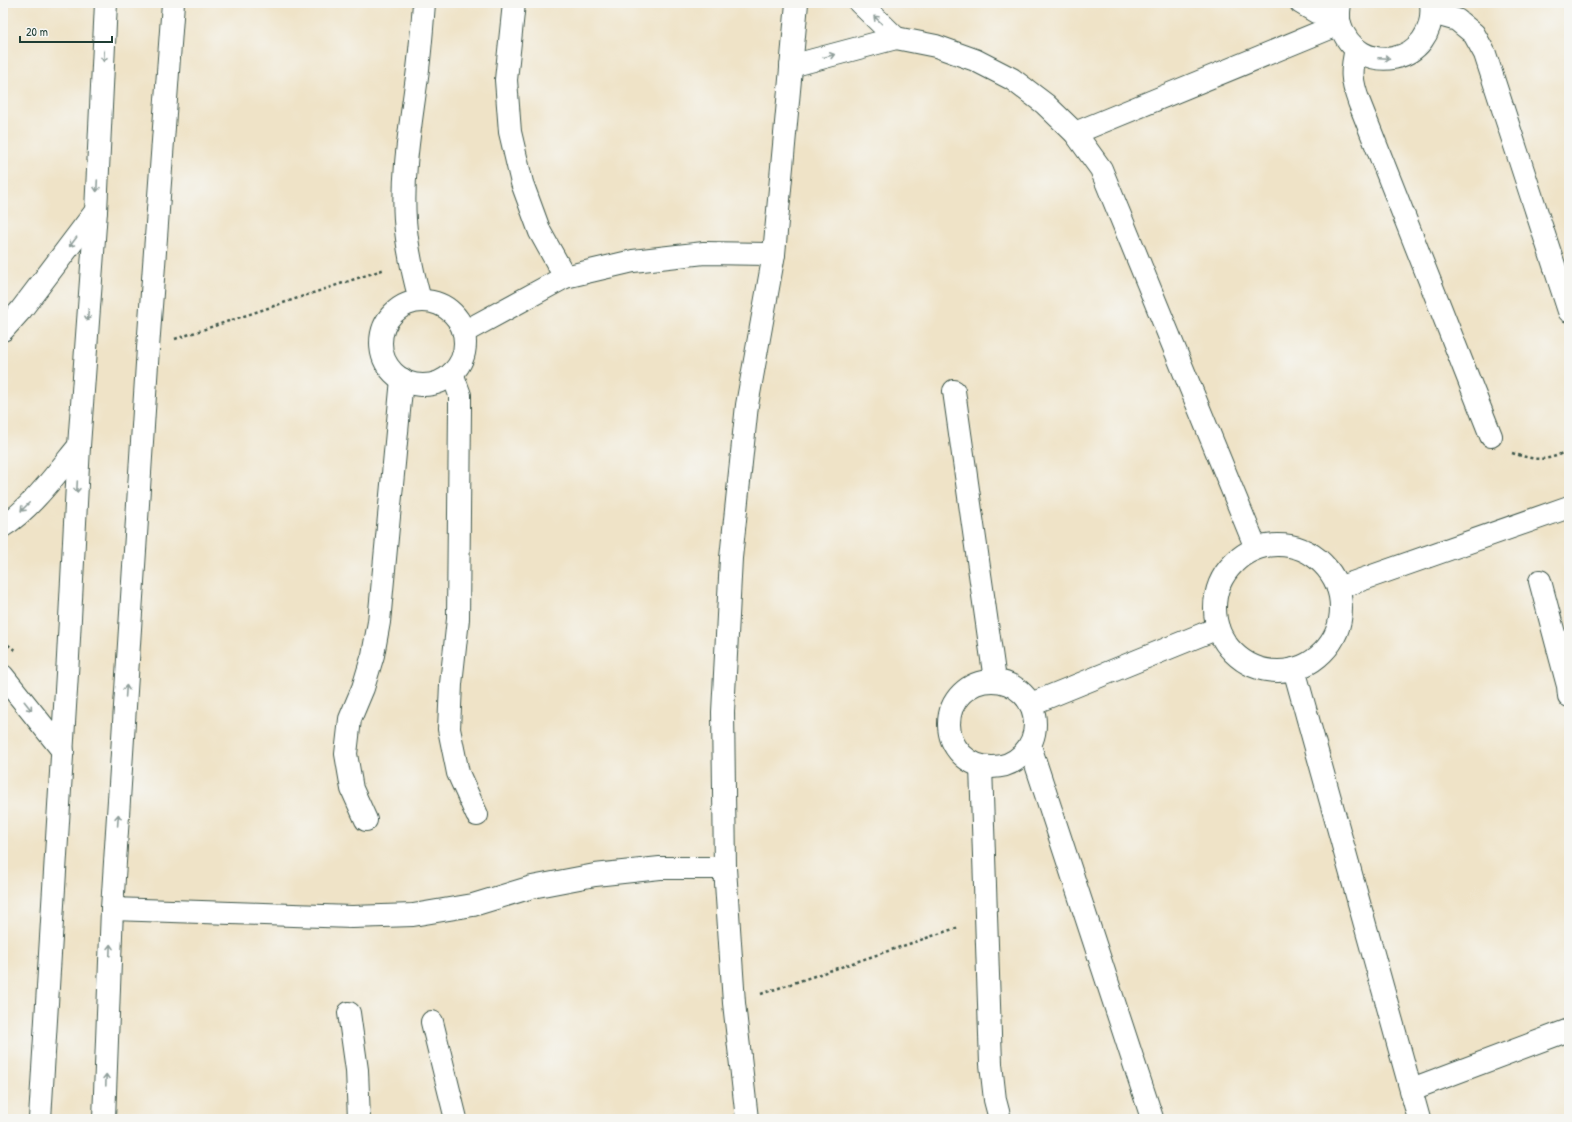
<svg xmlns="http://www.w3.org/2000/svg" width="1572" height="1122" font-family="'Patrick Hand',sans-serif">
  <rect width="100%" height="100%" fill="#f6f6f2"/>
  <filter id="ink" filterUnits="userSpaceOnUse"><feTurbulence type="fractalNoise" baseFrequency=".025" numOctaves="2"/><feDisplacementMap in="SourceGraphic" scale="8" xChannelSelector="R" yChannelSelector="G"/><feConvolveMatrix kernelMatrix="1 2 1 2 8 2 1 2 1" color-interpolation-filters="sRGB"/></filter>
  <filter id="wash" filterUnits="userSpaceOnUse"><feTurbulence type="fractalNoise" baseFrequency=".012" numOctaves="4" result="noise"/><feDisplacementMap in="SourceGraphic" scale="16" xChannelSelector="R" yChannelSelector="G"/><feGaussianBlur stdDeviation="0.9" result="paint"/><feColorMatrix in="noise" values="0 0 0 0 0 0 0 0 0 0 0 0 0 0 0 0 0 1.4 0 .05"/><feComposite in="paint" operator="in"/></filter>
  <g filter="url(#wash)">
    <rect width="100%" height="100%" fill="#efe3c7"/>
  </g>
  <g filter="url(#ink)">
    <g fill="none" stroke-linecap="round" stroke-linejoin="round">
      <defs>
        <g id="minor">
          <polyline points="514,3 506,80 510,132 522,183 540,232 565,277"/>
          <polyline points="860,3 896,38"/>
          <polyline points="1301,3 1316,12 1339,16"/>
          <path d="M1340,3c-1,7 -2,15 0,21 17,56 98,41 91,-21"/>
          <polyline points="1432,13 1457,20 1474,34 1485,54 1569,311"/>
          <path d="M1356,49c-5,22 -5,31 3,53l132,334"/>
          <polyline points="791,66 896,38 936,46 975,60 1012,79 1045,104 1075,133 1101,169 1256,548"/>
          <polyline points="1075,133 1340,24"/>
          <path d="M420,300c-7,-26 -13,-53 -15,-80 -3,-46 5,-91 11,-136 4,-26 6,-54 8,-81"/>
          <circle cx="423" cy="343" r="42"/>
          <polyline points="3,330 21,310 96,211"/>
          <polyline points="464,332 565,277 633,261 704,253 774,254"/>
          <polyline points="452,373 460,395 460,408 458,619 451,684 449,729 458,773 477,815"/>
          <polyline points="954,391 995,680"/>
          <path d="M3,526c27,-16 56,-56 76,-80"/>
          <circle cx="1278" cy="608" r="63"/>
          <polyline points="1540,581 1568,686 1569,696"/>
          <polyline points="1338,588 1569,507"/>
          <polyline points="1294,669 1419,1119"/>
          <polyline points="3,676 63,751"/>
          <circle cx="992" cy="724" r="43"/>
          <polyline points="1031,704 1218,628"/>
          <polyline points="1030,746 1152,1118"/>
          <polyline points="981,766 991,1064 995,1100 1000,1119"/>
          <polyline points="366,820 352,789 346,754 350,719 363,688 373,655 379,622 402,379"/>
          <polyline points="112,909 352,917 413,915 473,905 532,887 595,875 660,868 725,868"/>
          <polyline points="349,1013 357,1070 359,1119"/>
          <polyline points="432,1022 456,1119"/>
          <polyline points="1412,1089 1569,1030"/>
          <polyline points="40,1119 68,657 79,446 96,211 106,3"/>
          <polyline points="104,1119 112,909 148,348 173,3"/>
          <polyline points="747,1119 734,1003 725,868 723,712 731,558 747,405 774,254 797,3"/>
        </g>
      </defs>
      <use href="#minor" stroke="#3e564a" stroke-width="24"/>
      <g stroke="#3e564a" stroke-width="2.5" stroke-dasharray="3 3" stroke-linecap="butt">
        <polyline points="175,339 385,269"/>
        <path d="M1512,453c22,7 36,10 57,-4"/>
        <polyline points="3,641 16,651"/>
        <polyline points="761,994 959,927"/>
      </g>
      <use href="#minor" stroke="#fff" stroke-width="22"/>
    </g>
    <defs><path id="oneway-shaft" d="M-6 0H5M1.5-3L5.5 0L1.5 3" fill="none" stroke-width="1.6" stroke-linecap="round" stroke-linejoin="round"/></defs>
    <g stroke="#8f9e9a">
      <use href="#oneway-shaft" transform="translate(878 20) rotate(-136)"/>
      <use href="#oneway-shaft" transform="translate(104 56) rotate(93)"/>
      <use href="#oneway-shaft" transform="translate(829 56) rotate(-15)"/>
      <use href="#oneway-shaft" transform="translate(1384 58) rotate(3)"/>
      <use href="#oneway-shaft" transform="translate(97 186) rotate(93)"/>
      <use href="#oneway-shaft" transform="translate(73 242) rotate(127)"/>
      <use href="#oneway-shaft" transform="translate(88 315) rotate(94)"/>
      <use href="#oneway-shaft" transform="translate(77 487) rotate(93)"/>
      <use href="#oneway-shaft" transform="translate(25 507) rotate(135)"/>
      <use href="#oneway-shaft" transform="translate(126 691) rotate(-86)"/>
      <use href="#oneway-shaft" transform="translate(28 706) rotate(51)"/>
      <use href="#oneway-shaft" transform="translate(118 820) rotate(-86)"/>
      <use href="#oneway-shaft" transform="translate(110 950) rotate(-88)"/>
      <use href="#oneway-shaft" transform="translate(106 1080) rotate(-88)"/>
    </g>
  </g>
  <rect width="1572" height="1122" fill="none" stroke="#f6f6f2" stroke-width="16"/>
  <path d="M20 36v6h92v-6" fill="none" stroke="#1f3d34" stroke-width="2"/>
  <text x="26" y="36" font-size="12" fill="#1f3d34" stroke="#f6f6f2" stroke-width="3" paint-order="stroke">20 m</text>
</svg>
